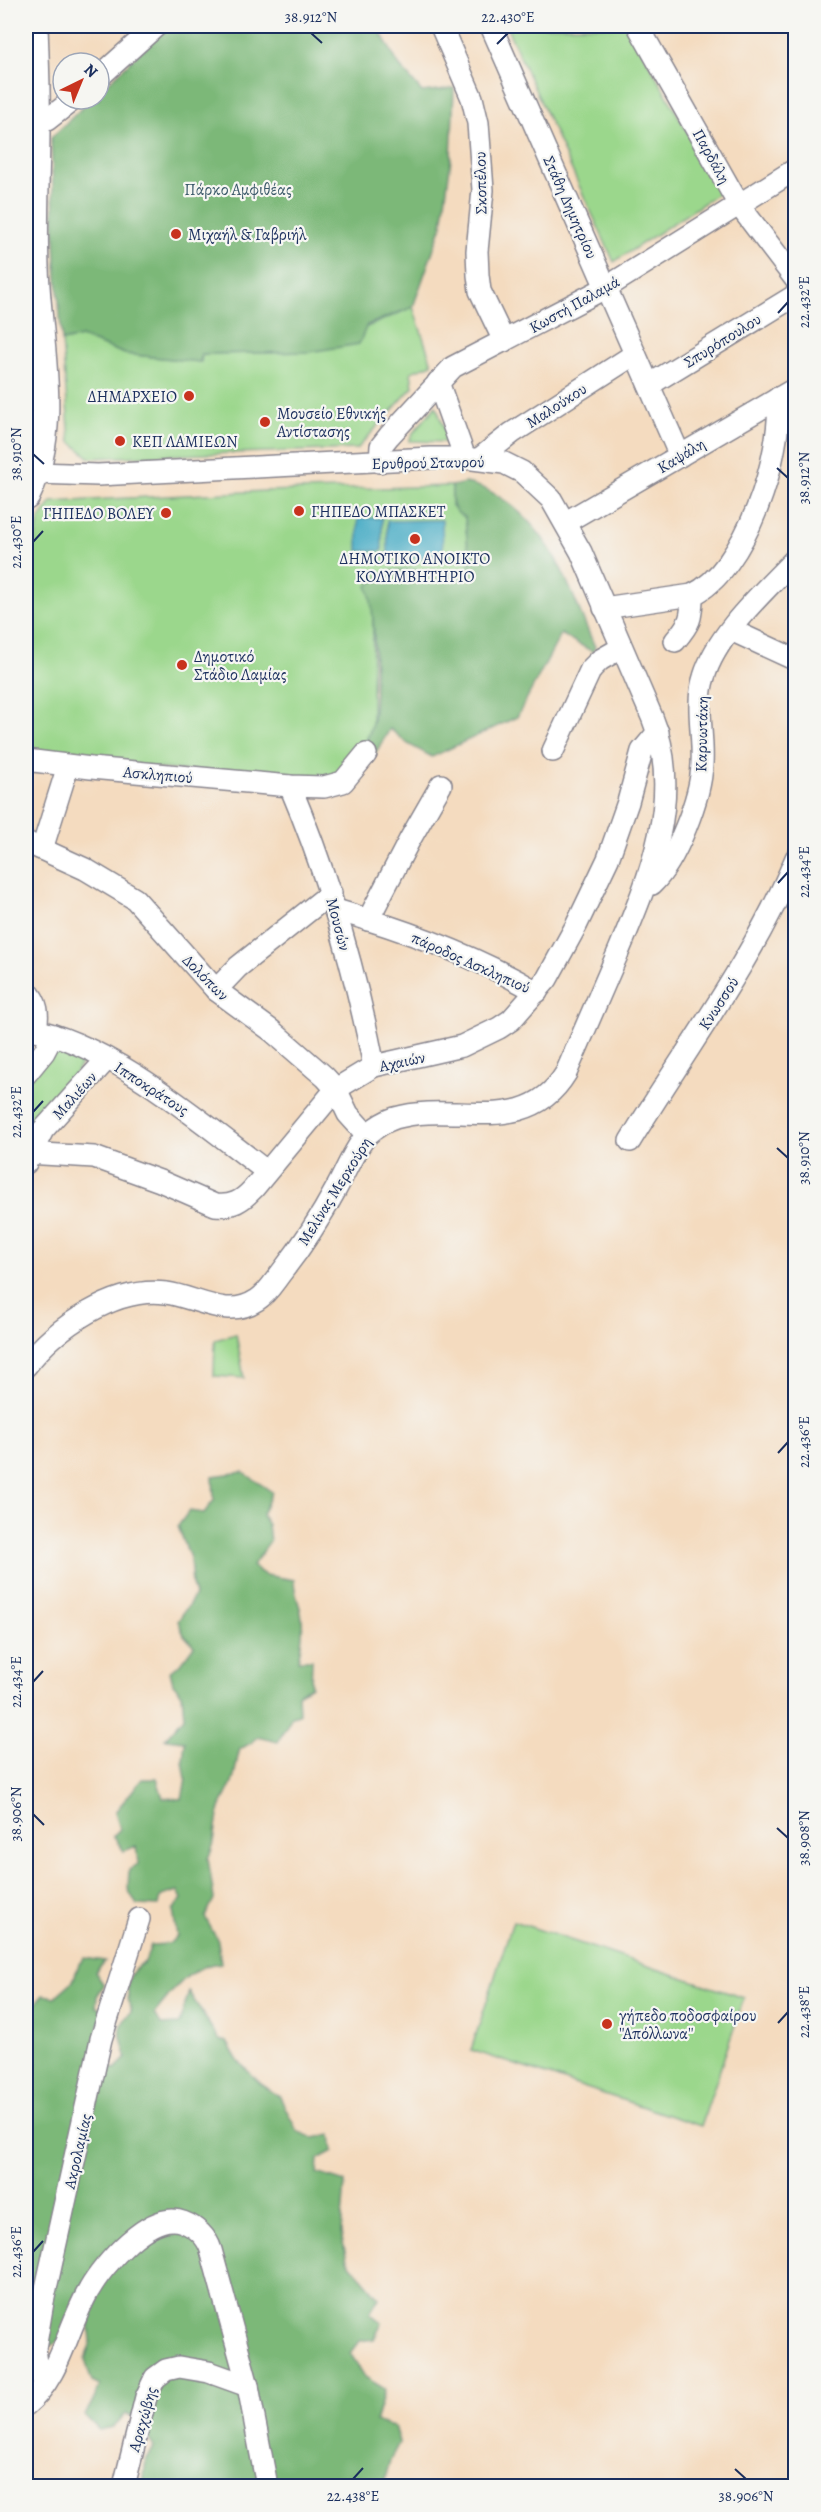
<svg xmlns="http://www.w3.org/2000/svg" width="821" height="2512" font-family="Alegreya,serif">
  <rect width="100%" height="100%" fill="#f6f6f2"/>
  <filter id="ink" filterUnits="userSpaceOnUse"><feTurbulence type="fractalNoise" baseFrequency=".0167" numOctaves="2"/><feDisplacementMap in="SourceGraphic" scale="12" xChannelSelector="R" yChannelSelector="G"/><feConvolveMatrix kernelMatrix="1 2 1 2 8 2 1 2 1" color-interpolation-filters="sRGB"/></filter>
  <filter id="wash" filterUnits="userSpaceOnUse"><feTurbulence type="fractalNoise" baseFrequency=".008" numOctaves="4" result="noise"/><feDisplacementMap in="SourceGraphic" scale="24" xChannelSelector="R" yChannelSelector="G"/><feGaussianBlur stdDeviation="1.35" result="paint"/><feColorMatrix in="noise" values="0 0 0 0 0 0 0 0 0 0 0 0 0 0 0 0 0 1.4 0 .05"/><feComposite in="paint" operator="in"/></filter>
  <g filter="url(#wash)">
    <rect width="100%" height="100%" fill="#f4dbbf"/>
    <g fill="#9bd78c" stroke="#5b8375" stroke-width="1.5">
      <polygon points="506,26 628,26 721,192 614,262"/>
      <polygon points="413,307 432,364 411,372 413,387 357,449 90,458 70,441 62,341 81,337 125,354 201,362 202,354 309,352"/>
      <polygon points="436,406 447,436 447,442 409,441 413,433"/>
      <path d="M452,486v20l13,11 5,53h-71l-13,2 -17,17 4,17 -1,120c-9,27 -22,37 -43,55l-303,-22v-178l13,-61 13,-18 213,-11z"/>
      <polygon points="51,1045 77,1057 81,1064 63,1093 26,1141 26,1080"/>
      <polygon points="236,1334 244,1378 214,1376 215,1340"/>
      <polygon points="513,1921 744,1998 701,2126 471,2050"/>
    </g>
    <g fill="#7cb878" stroke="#4c746b" stroke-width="1.5">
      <polygon points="167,26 377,26 399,65 422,92 454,88 451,159 442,225 413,307 367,325 359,344 309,352 202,354 200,362 125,354 81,337 62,341 56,265 51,138 91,99 99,99 99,92"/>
      <path d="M465,483c16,2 30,10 42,19 50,37 64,91 88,145l-2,5 -32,-18 -44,83 -85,40 -24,-13 -18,-15 -17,28 -11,-8c5,-9 9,-19 11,-30 3,-22 3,-116 -6,-133l19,-14 13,-2h71l-5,-53c-15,-5 -13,-17 -13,-31z"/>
      <path d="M243,1472l29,20 -10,23 6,10 2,17 -18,24 13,9 29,5c0,11 3,18 6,28 5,17 2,35 -2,52h14l-1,26 -13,8 1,20 -7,2 -14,26 -21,-5 -6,6 -11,6c-3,9 -4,19 -6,28 -4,12 -12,23 -15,35 -5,17 -2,30 -11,46l6,41 -9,18 13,24 3,22c-32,2 -48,28 -67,51l7,11 18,-1 10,-32 30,48 8,2 11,19 22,22 20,14 17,34 16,7 18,-3 2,16 -15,8 -1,14 28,9 -4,51 6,27 32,38 -9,15 12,10 -8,16 -15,2 -9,12 15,24 20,12 -10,33 19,4 5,17 -9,17 -7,26h-240l3,-26 8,-12 -12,-28 -16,-6 -13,13 -14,3 -14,-14 15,-30 -8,-4 -7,-23 6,-17 -2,-23 -13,-8 -19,32 -14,5c-9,-11 -20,-23 -16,-38 1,-5 4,-8 6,-13l-7,-3v-218l8,-5 2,-8 -9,-12 1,-9 -2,-2v-33l6,1 11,-13 12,2 18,-16 6,-17 5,-6 21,3 -10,11 9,13 -7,11 -1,11 6,3 -10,48 23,11 11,-11c-4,-22 -12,-28 5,-46 -5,-20 -7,-40 14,-50l6,-17 18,-1 8,-8 -4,-26 9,-11 -4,-8 -17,5 -2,10 -22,-1 -9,-16 1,-19 9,-6 -2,-18 -12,5 -11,-15 7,-7 -5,-17 27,-33h15l6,19 19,1 4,-20 -3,-18 2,-20 -20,-2 19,-22 -2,-23 -9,-10 -3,-13 10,-6 14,-19 -10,-11 -6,-14 17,-26 -3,-11 -2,-26 -12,-32 11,-15 15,2 10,-13 -1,-24z"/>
    </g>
    <g fill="#44aac4" stroke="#306c91" stroke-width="1.5">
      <rect x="358" y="518" width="24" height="33"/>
      <polygon points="442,520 443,558 388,558 387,521"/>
    </g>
  </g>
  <g filter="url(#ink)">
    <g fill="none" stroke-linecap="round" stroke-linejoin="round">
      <defs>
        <g id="minor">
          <polyline points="441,26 472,98 478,123 483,190 477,251 478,275 480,291 504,341"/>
          <polyline points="491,26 680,456"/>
          <polyline points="638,26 739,205 796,280"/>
          <polyline points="99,77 156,26"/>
          <polyline points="36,123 47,120 74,99"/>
          <polyline points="438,382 465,458"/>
          <polyline points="649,385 796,295"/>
          <polyline points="26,422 44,427"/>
          <polyline points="479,459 512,433 635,354"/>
          <polyline points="380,462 381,446 389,436 453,367 607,287 796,169"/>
          <polyline points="566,522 796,388"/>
          <path d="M604,608l88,-13c54,-25 91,-141 86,-197"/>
          <polyline points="731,630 796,660"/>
          <path d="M675,641c15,-18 17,-22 17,-46"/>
          <polyline points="553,751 591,669 600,660 621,648"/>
          <polyline points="26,760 91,768 290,786 324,787 343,782 366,754"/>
          <path d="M290,786c38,90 65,184 84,280"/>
          <polyline points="26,842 85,869 135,899 216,990 272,1031 325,1077 336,1089 348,1114 367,1135"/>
          <polyline points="42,849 68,766"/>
          <path d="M652,884c24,-23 49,-87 50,-120 2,-28 -7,-60 2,-87 13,-44 61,-86 92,-119"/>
          <path d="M336,910c70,20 138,45 201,82"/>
          <polyline points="368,920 409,841 441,785"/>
          <path d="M26,990c12,12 13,24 10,40"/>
          <polyline points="216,990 238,967 331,893"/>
          <path d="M26,1028c84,15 173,92 240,143"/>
          <polyline points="26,1074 44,1052 53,1035"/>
          <path d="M630,1141c57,-94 123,-180 166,-283"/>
          <path d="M26,1153l68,4 66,24 55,24c17,2 27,-4 38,-16l83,-100 38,-23 88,-20 37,-18 12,-8 36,-41 29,-53 32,-67 20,-57 14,-51 16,-19"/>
          <polyline points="26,1163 43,1130 107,1059"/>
          <path d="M26,1366c29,-38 89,-80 140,-73 31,4 61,27 91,7 10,-6 17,-18 24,-27 21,-27 39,-54 55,-84 10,-18 18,-40 32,-55 8,-7 18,-13 27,-16 61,-18 131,21 171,-45 17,-40 34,-79 51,-118 31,-74 68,-158 35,-238l-71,-165 -30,-53 -29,-27 -18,-9 -39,-5h-34l-333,17 -62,-2"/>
          <polyline points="45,2384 38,2370 35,2349 43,2302 101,2039 139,1919"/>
          <path d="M26,2405c35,-28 41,-78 63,-115 14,-25 62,-81 94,-68 13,5 24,15 28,28l37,136 19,100"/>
          <polyline points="124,2486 146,2397 155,2378 166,2370 179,2367 209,2372 248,2386"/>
        </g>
        <path id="major" d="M26,496c35,-71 11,-154 9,-229 -2,-47 1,-94 1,-141 1,-34 -1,-67 -2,-100"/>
      </defs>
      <use href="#minor" stroke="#88858e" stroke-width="24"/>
      <use href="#major" stroke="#88858e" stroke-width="30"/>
      <use href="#minor" stroke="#fff" stroke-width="21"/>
      <use href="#major" stroke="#fff" stroke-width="27"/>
    </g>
  </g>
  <path fill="none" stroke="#1b2f5e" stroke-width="2" d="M311,33l11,10M497,44l11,-11M778,313l10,-11M33,454l11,10M777,468l11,10M33,542l10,-11M778,883l10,-11M33,1112l10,-11M777,1148l11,10M778,1453l10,-11M33,1682l10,-11M33,1814l11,11M777,1828l11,10M778,2023l10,-11M33,2252l10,-11M735,2469l11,10M353,2479l10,-11"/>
  <g fill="#c8321e" stroke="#f6f6f2" stroke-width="2">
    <circle cx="176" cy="234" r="6"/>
    <circle cx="189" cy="396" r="6"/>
    <circle cx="265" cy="422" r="6"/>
    <circle cx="120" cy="441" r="6"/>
    <circle cx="299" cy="511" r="6"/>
    <circle cx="166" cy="513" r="6"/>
    <circle cx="415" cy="539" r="6"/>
    <circle cx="182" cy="665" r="6"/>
    <circle cx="607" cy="2024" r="6"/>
  </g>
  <g text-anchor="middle" stroke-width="4.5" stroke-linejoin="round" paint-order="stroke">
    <g font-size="16" fill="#1b2f5e" stroke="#f6f6f2">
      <text transform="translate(712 156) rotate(61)" y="6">Παρδάλη</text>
      <text transform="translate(480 183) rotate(-91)" y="6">Σκοπέλου</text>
      <text transform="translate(571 207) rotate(66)" y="6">Στάθη Δημητρίου</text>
      <text transform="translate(574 304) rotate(-29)" y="6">Κωστή Παλαμά</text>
      <text transform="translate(722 340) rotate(-32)" y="6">Σπυρόπουλου</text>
      <text transform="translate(556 405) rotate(-33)" y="6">Μαλούκου</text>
      <text transform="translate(681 455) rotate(-31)" y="6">Καψάλη</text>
      <text transform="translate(428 462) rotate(-1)" y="6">Ερυθρού Σταυρού</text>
      <text transform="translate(701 734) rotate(-89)" y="6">Καρυωτάκη</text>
      <text transform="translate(158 774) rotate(5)" y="6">Ασκληπιού</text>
      <text transform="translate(339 924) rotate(75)" y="6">Μουσών</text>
      <text transform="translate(471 962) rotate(24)" y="6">πάροδος Ασκληπιού</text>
      <text transform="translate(206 977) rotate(45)" y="6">Δολόπων</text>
      <text transform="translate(718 1003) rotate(-57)" y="6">Κνωσσού</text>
      <text transform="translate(402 1061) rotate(-12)" y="6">Αχαιών</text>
      <text transform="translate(152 1088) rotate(33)" y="6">Ιπποκράτους</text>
      <text transform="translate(74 1095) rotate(-48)" y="6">Μαλιέων</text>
      <text transform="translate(334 1191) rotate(-58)" y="6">Μελίνας Μερκούρη</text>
      <text transform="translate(77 2151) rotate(-77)" y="6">Ακρολαμίας</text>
      <text transform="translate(142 2419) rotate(-74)" y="6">Αραχώβης</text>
    </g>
    <g font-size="16" fill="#3b596a" stroke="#f6f6f2">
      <text x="238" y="195">Πάρκο Αμφιθέας</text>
    </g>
    <g font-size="16" fill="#1b2f5e" stroke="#f6f6f2" text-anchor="start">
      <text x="188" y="240">Μιχαήλ &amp; Γαβριήλ</text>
      <text x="177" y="402" text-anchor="end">ΔΗΜΑΡΧΕΙΟ</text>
      <text x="277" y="419">Μουσείο Εθνικής<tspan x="277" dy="18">Αντίστασης</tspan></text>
      <text x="132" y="447">ΚΕΠ ΛΑΜΙΕΩΝ</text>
      <text x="311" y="517">ΓΗΠΕΔΟ ΜΠΑΣΚΕΤ</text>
      <text x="154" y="519" text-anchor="end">ΓΗΠΕΔΟ ΒΟΛΕΥ</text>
      <text x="415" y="564" text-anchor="middle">ΔΗΜΟΤΙΚΟ ΑΝΟΙΚΤΟ<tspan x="415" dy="18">ΚΟΛΥΜΒΗΤΗΡΙΟ</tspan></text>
      <text x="194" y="662">Δημοτικό<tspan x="194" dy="18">Στάδιο Λαμίας</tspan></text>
      <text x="619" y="2021">γήπεδο ποδοσφαίρου<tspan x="619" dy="18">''Απόλλωνα''</tspan></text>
    </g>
  </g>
  <rect width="821" height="2512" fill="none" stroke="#f6f6f2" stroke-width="66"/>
  <g transform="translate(81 81) rotate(43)"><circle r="28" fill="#f6f6f2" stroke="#9ea6b7" stroke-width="1.5"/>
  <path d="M0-4.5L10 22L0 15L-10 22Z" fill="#c8321e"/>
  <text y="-9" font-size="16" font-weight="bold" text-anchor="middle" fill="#1b2f5e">N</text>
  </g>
  <rect x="33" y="33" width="755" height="2446" fill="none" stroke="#1b2f5e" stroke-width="2"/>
  <g font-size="15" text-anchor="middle" fill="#1b2f5e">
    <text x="311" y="22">38.912°N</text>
    <text x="508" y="22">22.430°E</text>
    <text transform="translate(804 302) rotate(-90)" y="5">22.432°E</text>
    <text transform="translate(16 454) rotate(-90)" y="5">38.910°N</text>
    <text transform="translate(804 478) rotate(-90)" y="5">38.912°N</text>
    <text transform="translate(16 542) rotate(-90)" y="5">22.430°E</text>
    <text transform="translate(804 872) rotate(-90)" y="5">22.434°E</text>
    <text transform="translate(16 1112) rotate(-90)" y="5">22.432°E</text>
    <text transform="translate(804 1158) rotate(-90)" y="5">38.910°N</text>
    <text transform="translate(804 1442) rotate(-90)" y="5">22.436°E</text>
    <text transform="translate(16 1682) rotate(-90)" y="5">22.434°E</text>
    <text transform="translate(16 1814) rotate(-90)" y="5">38.906°N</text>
    <text transform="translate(804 1838) rotate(-90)" y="5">38.908°N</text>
    <text transform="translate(804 2012) rotate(-90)" y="5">22.438°E</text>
    <text transform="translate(16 2252) rotate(-90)" y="5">22.436°E</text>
    <text x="353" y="2501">22.438°E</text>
    <text x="746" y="2501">38.906°N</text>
  </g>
</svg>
